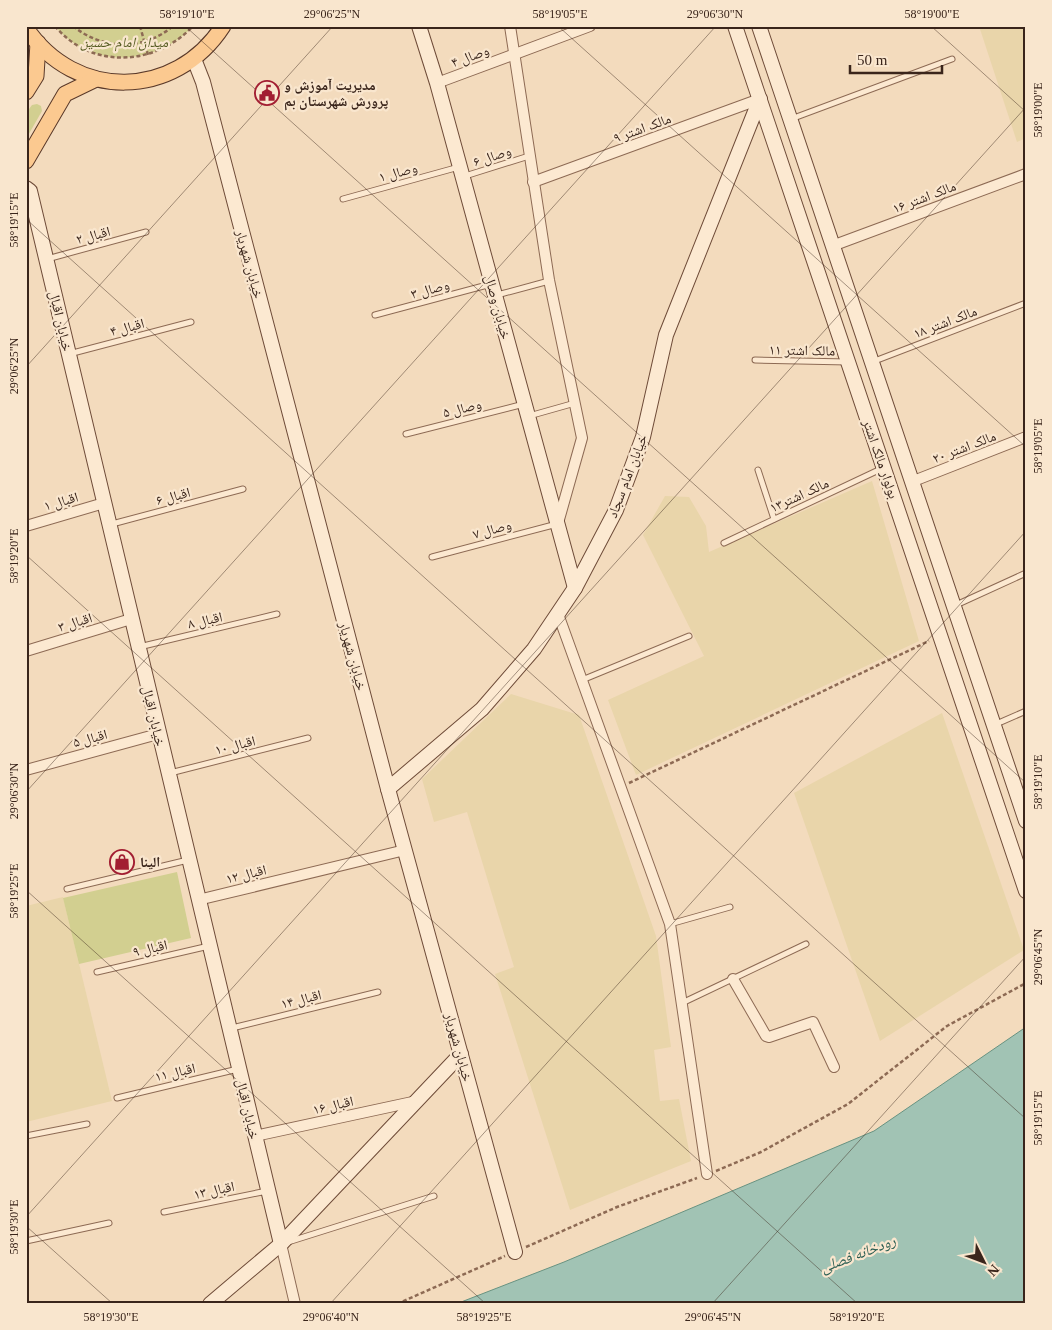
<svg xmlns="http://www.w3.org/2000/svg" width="1052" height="1330" font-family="'Times New Roman','Noto Naskh Arabic',serif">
  <rect width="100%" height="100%" fill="#f3dbbd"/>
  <g fill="#e9d5aa">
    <polygon points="979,26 1026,26 1026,138 1017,142"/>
    <polygon points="872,481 919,641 636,775 608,700 704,656 643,535 665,496 689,497 706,526 709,552"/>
    <polygon points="511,694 579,715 656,936 671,1047 654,1050 660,1101 679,1099 691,1161 570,1210 495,974 514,967 467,812 434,822 422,779"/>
    <polygon points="942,713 1024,950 880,1041 794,793"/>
    <polygon points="63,897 112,1101 26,1122 26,906"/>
  </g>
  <g fill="#d2cf90">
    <path d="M55,26h138c-37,40 -102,44 -138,0z"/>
    <polygon points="37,104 41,106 42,111 26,139 26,113 32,105"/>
    <polygon points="177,872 191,938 79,964 63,898"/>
  </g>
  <polygon fill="#a1c3b4" stroke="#689281" points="1026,1027 1026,1299 1021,1304 456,1304 564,1262 874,1131"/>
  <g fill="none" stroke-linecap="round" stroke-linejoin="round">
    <defs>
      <g id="lane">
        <polyline points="791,119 952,59"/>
        <polyline points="465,176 529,156"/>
        <polyline points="343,199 459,167"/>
        <polyline points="47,259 146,232"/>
        <polyline points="497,295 549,281"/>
        <polyline points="375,315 491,284"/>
        <polyline points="69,354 191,322"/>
        <polyline points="755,360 848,362"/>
        <polyline points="872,362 1026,303"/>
        <polyline points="529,416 575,403"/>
        <polyline points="406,434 524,404"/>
        <polyline points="758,470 774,519"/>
        <polyline points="112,524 243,489"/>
        <polyline points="724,543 883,468"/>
        <polyline points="432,557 557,524"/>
        <polyline points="956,605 1026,573"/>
        <polyline points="139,647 277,614"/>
        <polyline points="582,680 689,636"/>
        <polyline points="994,725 1026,711"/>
        <polyline points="170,773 308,738"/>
        <polyline points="67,889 188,860"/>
        <polyline points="670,924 730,907"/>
        <polyline points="97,972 209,946"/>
        <polyline points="682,1003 806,944"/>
        <polyline points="232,1028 378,992"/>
        <polyline points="117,1098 238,1069"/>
        <polyline points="26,1136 87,1124"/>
        <polyline points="164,1212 267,1191"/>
        <polyline points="26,1241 109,1223"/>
        <polyline points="288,1242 434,1196"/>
      </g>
      <g id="street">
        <polyline points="510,26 549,280 582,438 558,523"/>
        <polyline points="437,83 590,26"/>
        <polyline points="533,182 760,99"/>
        <polyline points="832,246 1026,174"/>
        <polyline points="911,482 1026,437"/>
        <polyline points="26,526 104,503"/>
        <polyline points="558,614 670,924 707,1174"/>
        <polyline points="26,651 131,619"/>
        <polyline points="26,770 158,734"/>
        <polyline points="198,900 405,850"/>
        <polyline points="733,979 766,1036 769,1037 813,1022 834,1067"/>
        <polyline points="255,1136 417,1101"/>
        <polyline points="281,1244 295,1304"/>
      </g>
      <g id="secondary">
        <polyline points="419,26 437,83 575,588"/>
        <polyline points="735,26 1026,891"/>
        <polyline points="759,26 1026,821"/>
        <polyline points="194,59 203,82 388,789 515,1252"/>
        <polyline points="26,188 30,191 281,1244"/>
        <polyline points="388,789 482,709 534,649 575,588 616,510 643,437 666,335 760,99"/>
        <polyline points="210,1304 281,1244 461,1054"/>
      </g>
      <g id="primary">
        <path d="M26,28c49,73 149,72 197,-2"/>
        <polyline points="26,92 36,76 38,43"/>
        <polyline points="26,161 65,94 96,79"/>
      </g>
    </defs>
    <use href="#lane" stroke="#8d6a54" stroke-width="7"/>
    <use href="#street" stroke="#8d6a54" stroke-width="12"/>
    <use href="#secondary" stroke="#6e4b38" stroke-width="16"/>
    <use href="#primary" stroke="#5a3929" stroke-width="17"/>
    <g stroke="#8d6a54" stroke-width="2.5" stroke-dasharray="4 2.5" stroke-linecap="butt">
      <path d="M55,26c36,44 101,40 138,0"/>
      <path d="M73,26c29,24 71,25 100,0"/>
      <polyline points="140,26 148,55"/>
      <polyline points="629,783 929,641"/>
      <polyline points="716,1171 761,1152 848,1104 947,1026 1026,983"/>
      <polyline points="526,1247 617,1207 697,1178"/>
      <polyline points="397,1304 505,1256"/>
    </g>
    <use href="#lane" stroke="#fce9d1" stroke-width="5"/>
    <use href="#street" stroke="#fce9d1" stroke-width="10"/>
    <use href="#secondary" stroke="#fce9d1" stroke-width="14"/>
    <use href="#primary" stroke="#fbc990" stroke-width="15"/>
  </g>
  <path fill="none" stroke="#3a251b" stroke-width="1" stroke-opacity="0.45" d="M185,26l841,757M558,26l468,421M931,26l95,86M26,219l1000,900M26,367l307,-341M26,555l832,749M26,792l690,-766M26,890l460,414M26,1217l1000,-1110M26,1226l87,78M330,1304l696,-773M712,1304l314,-348"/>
  <defs>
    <symbol id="civic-ring" viewBox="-11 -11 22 22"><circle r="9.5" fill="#f9e6ce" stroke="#a21e32" stroke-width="1.5"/><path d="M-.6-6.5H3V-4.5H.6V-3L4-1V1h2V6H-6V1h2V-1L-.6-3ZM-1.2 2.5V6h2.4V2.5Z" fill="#a21e32"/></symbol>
    <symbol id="shop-ring" viewBox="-11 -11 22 22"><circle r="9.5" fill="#f9e6ce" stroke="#a21e32" stroke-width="1.5"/><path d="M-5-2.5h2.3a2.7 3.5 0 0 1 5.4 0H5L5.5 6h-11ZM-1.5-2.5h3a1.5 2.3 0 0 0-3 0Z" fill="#a21e32"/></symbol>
  </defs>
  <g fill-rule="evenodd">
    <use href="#civic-ring" x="253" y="79" width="28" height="28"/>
    <use href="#shop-ring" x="108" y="848" width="28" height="28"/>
  </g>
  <g text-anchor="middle" stroke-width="4.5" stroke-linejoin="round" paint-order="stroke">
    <g font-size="14" font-style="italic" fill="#53591f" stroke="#f9e6ce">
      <text x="124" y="47">میدان امام حسین</text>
    </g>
    <g font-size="14" fill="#3a251b" stroke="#f9e6ce">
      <text transform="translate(470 56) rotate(-20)" y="5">وصال ۴</text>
      <text transform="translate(642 128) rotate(-20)" y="5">مالک اشتر ۹</text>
      <text transform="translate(492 156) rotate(-18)" y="5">وصال ۶</text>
      <text transform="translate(398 172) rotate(-15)" y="5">وصال ۱</text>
      <text transform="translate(924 197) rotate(-21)" y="5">مالک اشتر ۱۶</text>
      <text transform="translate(93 235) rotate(-15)" y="5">اقبال ۲</text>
      <text transform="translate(250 264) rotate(75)" y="5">خیابان شهریار</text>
      <text transform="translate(430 289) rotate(-15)" y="5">وصال ۳</text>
      <text transform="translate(498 307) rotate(75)" y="5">خیابان وصال</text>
      <text transform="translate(61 321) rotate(77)" y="5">خیابان اقبال</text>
      <text transform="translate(945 322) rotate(-21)" y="5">مالک اشتر ۱۸</text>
      <text transform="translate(127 327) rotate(-15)" y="5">اقبال ۴</text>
      <text transform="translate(802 350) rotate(1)" y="5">مالک اشتر ۱۱</text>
      <text transform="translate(462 408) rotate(-14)" y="5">وصال ۵</text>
      <text transform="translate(964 447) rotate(-21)" y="5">مالک اشتر ۲۰</text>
      <text transform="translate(881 459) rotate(71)" y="5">بولوار مالک اشتر</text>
      <text transform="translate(627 476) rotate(-69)" y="5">خیابان امام سجاد</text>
      <text transform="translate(799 495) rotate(-25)" y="5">مالک اشتر۱۳</text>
      <text transform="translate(173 496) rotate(-15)" y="5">اقبال ۶</text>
      <text transform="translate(61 501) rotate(-16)" y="5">اقبال ۱</text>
      <text transform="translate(492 529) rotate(-15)" y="5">وصال ۷</text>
      <text transform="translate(205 620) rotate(-13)" y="5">اقبال ۸</text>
      <text transform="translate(75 622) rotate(-17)" y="5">اقبال ۳</text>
      <text transform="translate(353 656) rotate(75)" y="5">خیابان شهریار</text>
      <text transform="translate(154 716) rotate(77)" y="5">خیابان اقبال</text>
      <text transform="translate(90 738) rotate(-15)" y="5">اقبال ۵</text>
      <text transform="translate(235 745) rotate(-14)" y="5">اقبال ۱۰</text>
      <text transform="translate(246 874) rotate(-14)" y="5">اقبال ۱۲</text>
      <text transform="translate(150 948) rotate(-13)" y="5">اقبال ۹</text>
      <text transform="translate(301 999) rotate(-14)" y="5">اقبال ۱۴</text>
      <text transform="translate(459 1047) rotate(75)" y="5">خیابان شهریار</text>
      <text transform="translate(175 1072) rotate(-13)" y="5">اقبال ۱۱</text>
      <text transform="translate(333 1105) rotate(-13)" y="5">اقبال ۱۶</text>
      <text transform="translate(248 1109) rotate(77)" y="5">خیابان اقبال</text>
      <text transform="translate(214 1190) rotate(-12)" y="5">اقبال ۱۳</text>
    </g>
    <g font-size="14" font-weight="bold" fill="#3a251b" stroke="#f9e6ce" text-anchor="start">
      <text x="284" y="90">مدیریت آموزش و<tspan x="284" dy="16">پرورش شهرستان بم</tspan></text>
      <text x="140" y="867">الینا</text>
    </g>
    <g font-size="15" font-style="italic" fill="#285c51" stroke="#f9e6ce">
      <text transform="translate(858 1254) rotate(-21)" y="5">رودخانه فصلی</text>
    </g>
  </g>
  <rect width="1052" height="1330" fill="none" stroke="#f9e6ce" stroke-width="55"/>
  <g transform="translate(984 1262) rotate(132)" stroke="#f9e6ce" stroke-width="4" paint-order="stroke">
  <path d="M0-4L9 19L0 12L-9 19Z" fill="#3a251b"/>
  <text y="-8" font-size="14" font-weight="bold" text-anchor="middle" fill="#3a251b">N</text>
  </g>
  <path d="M850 65v8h92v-8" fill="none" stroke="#3a251b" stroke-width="2.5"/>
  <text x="857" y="65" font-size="15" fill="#3a251b" stroke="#f9e6ce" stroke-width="4" paint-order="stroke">50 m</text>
  <rect x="28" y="28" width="996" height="1274" fill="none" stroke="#3a251b" stroke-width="2"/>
  <g font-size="12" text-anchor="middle" fill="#3a251b">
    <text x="187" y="18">58°19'10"E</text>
    <text x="332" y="18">29°06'25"N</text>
    <text x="560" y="18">58°19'05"E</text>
    <text x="715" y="18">29°06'30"N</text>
    <text x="932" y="18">58°19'00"E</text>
    <text transform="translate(1038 110) rotate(-90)" y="4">58°19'00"E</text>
    <text transform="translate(14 220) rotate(-90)" y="4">58°19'15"E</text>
    <text transform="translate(14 366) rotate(-90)" y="4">29°06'25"N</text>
    <text transform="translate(1038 446) rotate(-90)" y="4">58°19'05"E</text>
    <text transform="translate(14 556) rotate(-90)" y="4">58°19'20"E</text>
    <text transform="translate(1038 782) rotate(-90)" y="4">58°19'10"E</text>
    <text transform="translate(14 791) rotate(-90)" y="4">29°06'30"N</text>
    <text transform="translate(14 891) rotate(-90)" y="4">58°19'25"E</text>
    <text transform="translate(1038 957) rotate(-90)" y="4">29°06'45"N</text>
    <text transform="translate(1038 1118) rotate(-90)" y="4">58°19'15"E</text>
    <text transform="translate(14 1227) rotate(-90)" y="4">58°19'30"E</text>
    <text x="111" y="1321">58°19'30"E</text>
    <text x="331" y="1321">29°06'40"N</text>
    <text x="484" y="1321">58°19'25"E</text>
    <text x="713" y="1321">29°06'45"N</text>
    <text x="857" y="1321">58°19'20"E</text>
  </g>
</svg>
